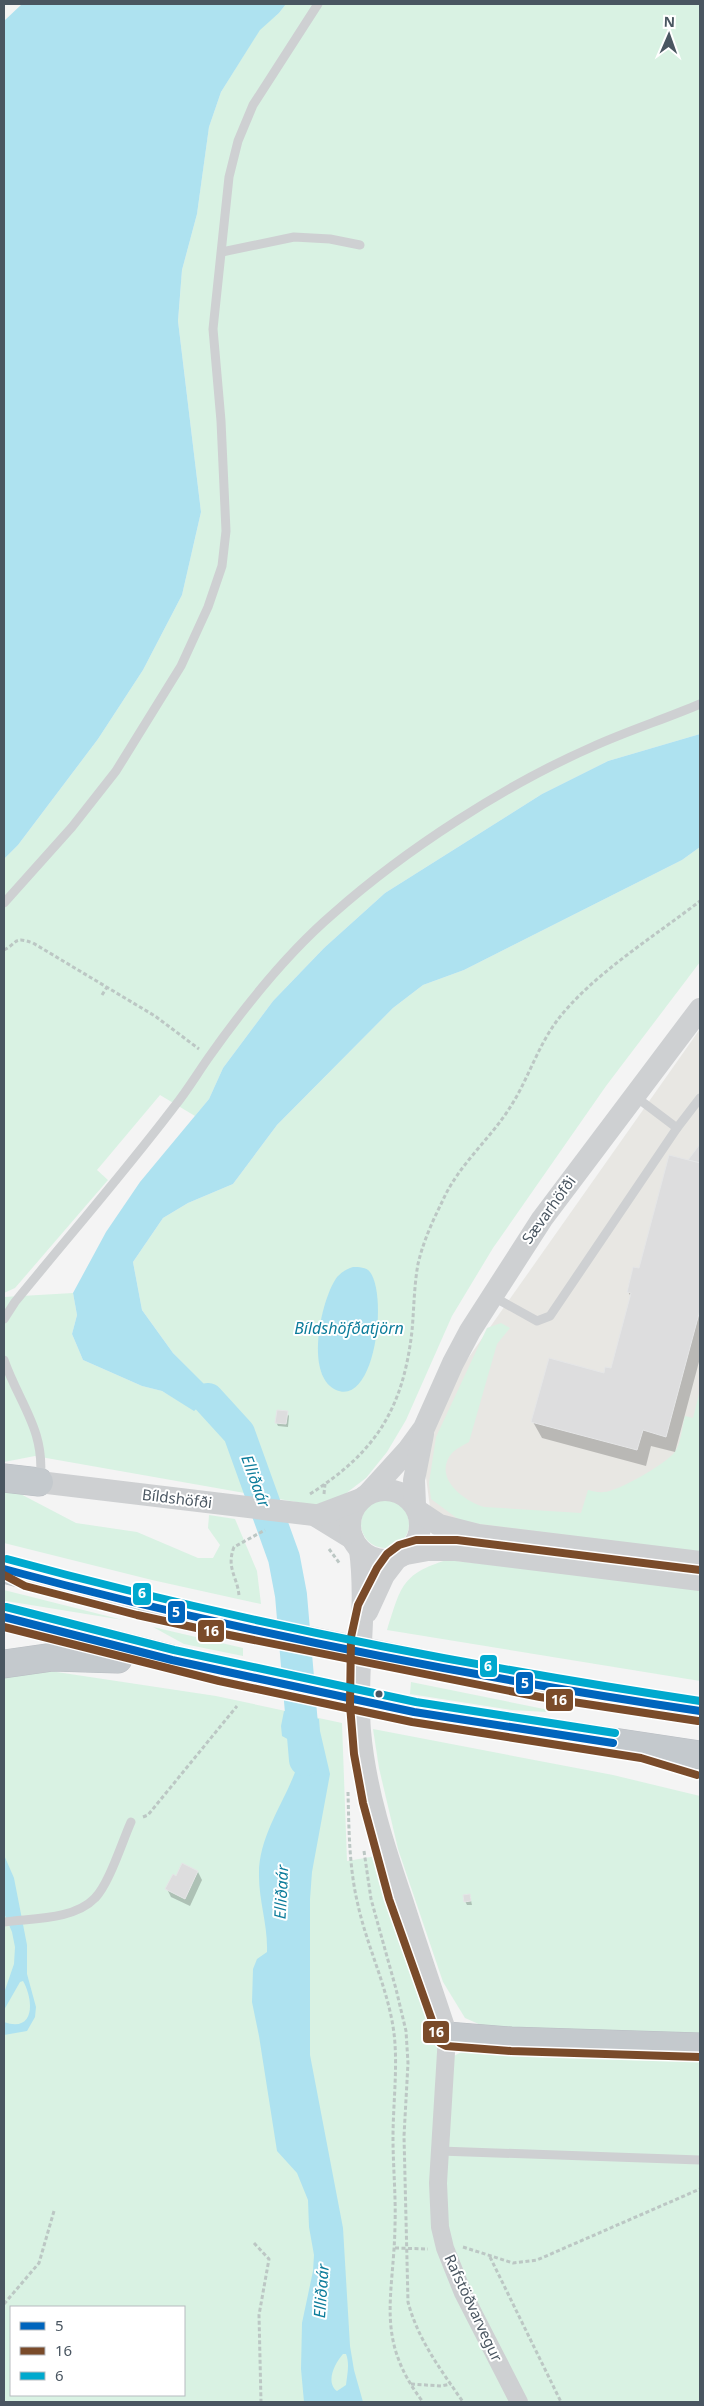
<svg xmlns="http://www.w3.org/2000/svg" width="704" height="2406" font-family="'Noto Sans',sans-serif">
  <rect width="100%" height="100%" fill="#f4f4f4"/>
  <polygon fill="#e8e7e3" points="700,1029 700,1571 434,1537 425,1470 438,1401"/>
  <g fill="#d9f2e3" fill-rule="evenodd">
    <polygon points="286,4 700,4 700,734 608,761 542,794 385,893 324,948 273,1001 223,1068 209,1099 195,1116 160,1095 97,1170 108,1180 15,1288 4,1293 4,859 18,845 98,739 143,670 182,595 201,512 178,321 182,270 197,214 209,127 221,92 260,29 279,13"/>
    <polygon points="700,847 700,962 606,1086 493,1248 452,1316 406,1420 387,1452 366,1478 336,1501 313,1505 35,1456 4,1462 4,1297 73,1293 77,1315 72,1334 83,1360 142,1386 162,1391 194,1410 208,1389 173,1353 142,1310 133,1262 163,1218 188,1203 233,1184 277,1125 393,1008 423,985 464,970 682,860"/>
    <path d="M501,1323l9,5 -13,16 -28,98c-6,3 -13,7 -17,11 -20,24 11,48 32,54l97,6 7,-23c5,1 11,3 16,2 13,0 61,-28 70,-39 7,-8 8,-27 11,-37l8,2 7,-28v162l-220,-28 -22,-5 -27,-20 -2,-16 7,-46 51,-109z"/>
    <polygon points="4,1489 11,1489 76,1523 137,1532 198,1558 213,1558 220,1545 208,1528 209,1515 235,1519 257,1571 261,1604 152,1580 4,1543"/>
    <circle cx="385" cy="1524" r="24"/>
    <path d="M447,1560l253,27v94l-313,-51c14,-43 14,-56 60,-70z"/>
    <polygon points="4,1590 123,1620 6,1601 4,1601"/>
    <polygon points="153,1627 243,1648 243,1656 184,1644"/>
    <path d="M50,1671l166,25 126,27 5,138 30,-5 65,179 -5,196 76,171h-509v-727zM11,2307h173v88h-173z"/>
    <polygon points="411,1682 564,1713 511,1710 410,1694"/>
    <polygon points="373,1729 613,1775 700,1796 700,2037 497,2032 465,2018 443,1982 398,1849 379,1768"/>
    <polygon points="471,2047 700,2056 700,2402 528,2402 459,2268 450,2238 445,2204 450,2058"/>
  </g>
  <g fill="#aee2f0" fill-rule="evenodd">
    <polygon points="22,4 286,4 279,13 260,30 221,92 209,127 197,214 182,270 178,321 201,512 182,595 143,670 98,739 18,845 4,859 4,21"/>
    <polygon points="700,734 700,847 682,860 464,970 423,985 393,1008 277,1125 233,1184 188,1203 163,1218 133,1262 142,1310 173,1353 208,1388 208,1399 194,1411 162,1391 142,1386 83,1360 72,1334 77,1315 73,1293 106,1232 140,1182 209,1099 223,1068 273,1001 324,948 385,893 542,794 608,761"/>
    <path d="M353,1267c6,0 13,0 17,5 18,24 5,135 -34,118 -32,-14 -15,-91 1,-113 5,-5 9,-8 16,-10z"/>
    <path d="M284,1711l35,8 1,12 10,43 -18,98 -2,27v156l33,173 7,118 4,24 9,32h-59l-3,-33 1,-46 11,-52 1,-16 -5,-28 -1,-27 -11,-27 -20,-22 -18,-115 -7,-34 1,-33 4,-10 10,-7c1,-27 -8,-50 -8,-76 -1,-41 27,-75 39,-112l-7,-23 -9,-5 -1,-10zM343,2354h3c4,10 1,21 0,31l-9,6c-12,-9 -2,-28 6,-37z"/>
    <path d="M4,1855l10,23 13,67v29l9,33 -1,10 -8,14 -23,4v-13c31,11 30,-22 19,-41l-3,1 -16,28v-17l10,-29 1,-17 -3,-15 -8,-19z"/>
  </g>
  <g fill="#0003">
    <polygon points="700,1146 700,1358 675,1452 651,1446 646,1466 542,1438 533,1422 612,1369 632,1298 628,1292 691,1162 690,1160"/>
    <polygon points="287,1413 289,1416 288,1427 278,1426 276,1422"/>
    <polygon points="198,1872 202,1880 190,1906 171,1897 167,1889 177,1877"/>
    <polygon points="470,1896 472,1905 467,1905 465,1901"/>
  </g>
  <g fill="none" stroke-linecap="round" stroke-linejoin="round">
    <polyline stroke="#aee2f0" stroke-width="32" points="208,1399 239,1433 284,1558 291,1595 305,1760"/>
  </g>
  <g fill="#ddddde" stroke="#e5e6e7">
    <polygon points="700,1144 700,1163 688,1160"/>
    <polygon points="669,1155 700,1163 700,1310 666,1437 643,1430 637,1450 531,1422 549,1358 604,1373 605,1367 611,1368 631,1293 627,1292 633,1267 639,1268"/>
    <polygon points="277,1410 288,1411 286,1424 275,1423"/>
    <polygon points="182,1863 198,1871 185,1899 165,1889 173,1874 176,1876"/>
    <polygon points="470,1894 471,1901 464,1902 463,1895"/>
  </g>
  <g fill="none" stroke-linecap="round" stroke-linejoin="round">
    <defs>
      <g id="trunk">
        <polyline points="4,1478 39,1482"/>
        <polyline points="4,1569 140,1605 231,1625"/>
        <polyline points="4,1617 221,1671"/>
        <polyline points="419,1663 542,1687 700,1711"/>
        <polyline points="4,1664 53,1657 118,1659"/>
        <polyline points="414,1712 700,1755"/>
        <polyline points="447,2036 511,2041 700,2047"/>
      </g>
    </defs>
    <use href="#trunk" stroke="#b9bec3" stroke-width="29"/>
    <g stroke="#bcc7c4" stroke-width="3" stroke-dasharray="4 2.5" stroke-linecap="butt">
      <path d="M4,950c14,-7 9,-14 29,-7l122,73 44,33"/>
      <polyline points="102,995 107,987"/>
      <path d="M310,1494c66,-42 93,-85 102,-163 2,-22 2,-45 6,-67 5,-22 15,-44 25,-64 15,-34 46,-60 66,-91 18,-27 28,-61 47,-87 34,-46 99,-86 144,-121"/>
      <polyline points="324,1494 325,1484"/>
      <polyline points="329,1549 340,1564"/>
      <path d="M239,1595c-2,-19 -13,-27 -5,-48l31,-17"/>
      <path d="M348,1792c1,38 1,76 10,113 10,46 34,91 37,139 2,31 -2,63 -2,94 0,29 3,58 2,87 -1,72 -21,113 28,177"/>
      <polyline points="143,1817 148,1815 237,1706"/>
      <path d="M364,1851l7,48 25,90 10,42 2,32 -4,73 4,166c10,38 33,68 55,100"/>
      <polyline points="254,2243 269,2259 259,2315 261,2402"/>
      <polyline points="463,2247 513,2263 537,2260 700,2189"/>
      <polyline points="395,2248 428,2249"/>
      <polyline points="490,2257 561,2402"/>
      <polyline points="4,2304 39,2263 54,2211"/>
      <polyline points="411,2384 441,2386 451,2384"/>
    </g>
    <g stroke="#ced0d2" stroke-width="9">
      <polyline points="222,252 294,237 330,239 360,245"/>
      <polyline points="4,903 72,827 116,771 181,666 208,607 222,566 226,531 221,421 213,329 229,177 238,141 253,105 318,4"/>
      <polyline points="677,1128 700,1098"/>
      <polyline points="492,1296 537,1321 550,1316 677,1128 636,1097"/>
      <path d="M4,1319l11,-17c53,-65 108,-128 159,-195 13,-16 23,-33 35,-50 36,-51 77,-103 125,-144 71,-63 171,-128 258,-166 35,-16 73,-28 108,-43"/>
      <path d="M4,1360c15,43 42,71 36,120"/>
      <path d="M4,1922c28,-4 70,-2 91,-24 14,-14 27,-56 36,-76"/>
      <polyline points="440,2151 700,2160"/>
    </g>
    <polyline stroke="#ced0d2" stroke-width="18" points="447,2036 438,2183 440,2227 445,2248 463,2293 519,2402"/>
    <g stroke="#ced0d2" stroke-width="22">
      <polyline points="39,1482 314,1515 353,1539"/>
      <circle cx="385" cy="1525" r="35"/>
      <polyline points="369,1493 408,1450 424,1428 453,1363 470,1331 542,1219 700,1009"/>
      <polyline points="415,1505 414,1480 423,1434"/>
      <polyline points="418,1511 439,1525 478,1535 700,1562"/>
      <polyline points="316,1516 361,1499"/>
      <path d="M360,1550c8,60 -5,120 0,181 5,59 24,116 43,172 14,44 29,88 44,133"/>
      <polyline points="406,1554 428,1550 456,1550 700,1580"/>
      <polyline points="367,1612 384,1575 397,1558"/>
    </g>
    <use href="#trunk" stroke="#c4c9cd" stroke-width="28"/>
    <defs>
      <g id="trunk-bridge">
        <polyline points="231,1625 419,1663"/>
        <polyline points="221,1671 414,1712"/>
      </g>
    </defs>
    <use href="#trunk-bridge" stroke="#b9bec3" stroke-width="29" stroke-linecap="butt"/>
    <use href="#trunk-bridge" stroke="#c4c9cd" stroke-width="28"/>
    <defs>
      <g id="bus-1">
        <path d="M4,1569c228,62 462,107 696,142"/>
        <polyline points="4,1617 172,1660 414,1712 613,1743"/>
      </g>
      <g id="bus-2">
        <polyline points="4,1575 25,1586 137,1615 229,1635 540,1697 698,1721"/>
        <polyline points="4,1627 219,1681 412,1722 641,1758 697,1775"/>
        <polyline points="700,2057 511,2051 446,2046 440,2043 389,1899 363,1803 354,1754 350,1705 351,1637 358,1605 377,1568 387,1554 399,1545 416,1540 457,1540 700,1570"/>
      </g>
      <g id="bus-3">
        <path d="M7,1559c227,62 460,107 693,142"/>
        <polyline points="6,1607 174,1650 416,1702 615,1733"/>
      </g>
    </defs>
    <use href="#bus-1" stroke="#fff" stroke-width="11"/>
    <use href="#bus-2" stroke="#fff" stroke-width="11"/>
    <use href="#bus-3" stroke="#fff" stroke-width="11"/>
    <use href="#bus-1" stroke="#0065bd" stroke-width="8"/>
    <use href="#bus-2" stroke="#7a4b2a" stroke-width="8"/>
    <use href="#bus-3" stroke="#00a9ce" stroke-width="8"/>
  </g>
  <circle fill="#4a5661" stroke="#fff" stroke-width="2" cx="379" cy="1694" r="4.5"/>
  <g text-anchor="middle" stroke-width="4" stroke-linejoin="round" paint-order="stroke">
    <g font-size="15" fill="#4a5661" stroke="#fff">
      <text transform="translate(549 1210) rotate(-54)" y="5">Sævarhöfði</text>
      <text transform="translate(177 1499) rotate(7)" y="5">Bíldshöfði</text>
      <text transform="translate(473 2308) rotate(65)" y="5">Rafstöðvarvegur</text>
    </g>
    <g font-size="16" font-style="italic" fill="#0c7c9b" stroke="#fff">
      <text x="349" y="1334">Bíldshöfðatjörn</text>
      <text transform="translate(256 1481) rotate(70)" y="6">Elliðaár</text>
      <text transform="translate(281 1892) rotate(-87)" y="6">Elliðaár</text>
      <text transform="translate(321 2291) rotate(-86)" y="6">Elliðaár</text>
    </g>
  </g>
  <g stroke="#fff" stroke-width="2">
    <rect x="132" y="1582" width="20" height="24" rx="5" fill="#00a9ce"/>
    <rect x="167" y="1600" width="19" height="24" rx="5" fill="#0065bd"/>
    <rect x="197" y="1619" width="28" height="24" rx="5" fill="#7a4b2a"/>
    <rect x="479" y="1654" width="19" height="24" rx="5" fill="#00a9ce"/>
    <rect x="515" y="1671" width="19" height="24" rx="5" fill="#0065bd"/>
    <rect x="545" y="1688" width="29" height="24" rx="5" fill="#7a4b2a"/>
    <rect x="422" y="2020" width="28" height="24" rx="5" fill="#7a4b2a"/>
  </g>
  <g font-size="14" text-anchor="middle" font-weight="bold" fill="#fff">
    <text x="142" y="1598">6</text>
    <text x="176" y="1617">5</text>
    <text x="211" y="1636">16</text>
    <text x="488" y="1671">6</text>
    <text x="525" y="1688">5</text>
    <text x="559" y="1705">16</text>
    <text x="436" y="2037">16</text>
  </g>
  <rect width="704" height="2406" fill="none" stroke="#4a5661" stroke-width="10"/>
  <rect x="10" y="2306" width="175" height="90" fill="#ffffff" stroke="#b7bbc0"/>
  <rect x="20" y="2322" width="25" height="8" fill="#0065bd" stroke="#b7bbc0"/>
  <text x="55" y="2331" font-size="15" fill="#4a5661">5</text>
  <rect x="20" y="2347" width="25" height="8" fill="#7a4b2a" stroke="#b7bbc0"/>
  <text x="55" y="2356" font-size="15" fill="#4a5661">16</text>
  <rect x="20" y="2372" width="25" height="8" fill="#00a9ce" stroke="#b7bbc0"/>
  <text x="55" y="2381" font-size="15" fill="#4a5661">6</text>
  <g transform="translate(669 35) rotate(2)" stroke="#ffffff" stroke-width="4" paint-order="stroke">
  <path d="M0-4L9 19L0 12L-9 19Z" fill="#4a5661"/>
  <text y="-8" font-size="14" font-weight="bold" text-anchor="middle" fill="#4a5661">N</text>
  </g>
</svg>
